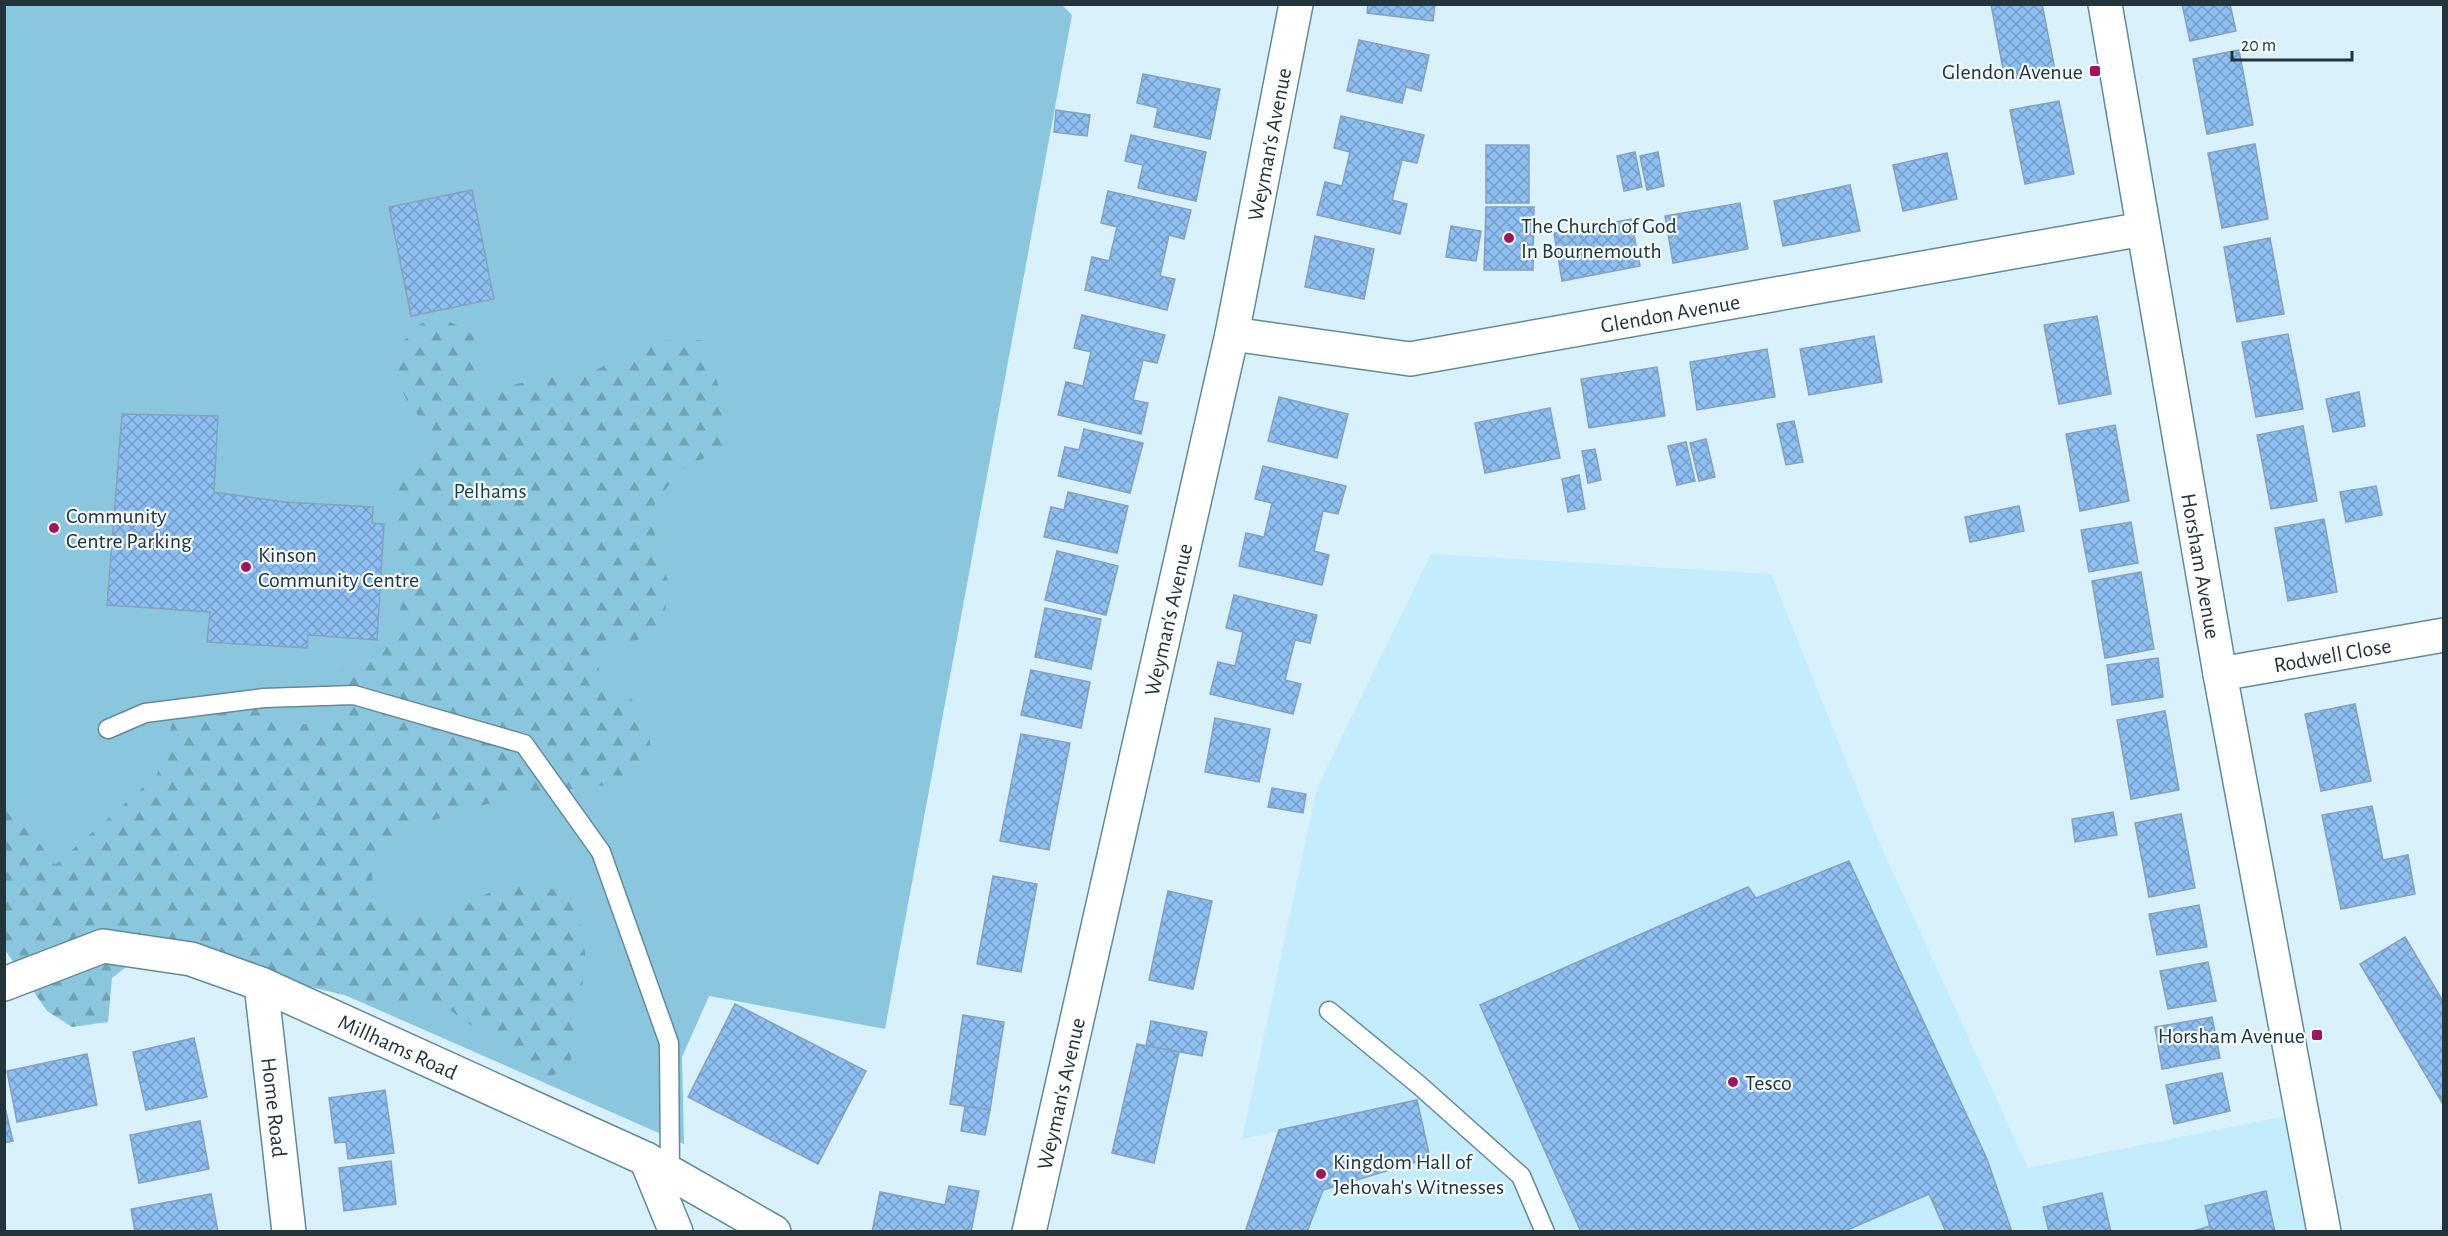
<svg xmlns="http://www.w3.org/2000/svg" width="2448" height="1236" font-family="'Alegreya Sans',sans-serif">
  <defs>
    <pattern id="forest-firs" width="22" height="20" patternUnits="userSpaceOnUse" patternTransform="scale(1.5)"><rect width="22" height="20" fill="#8ac7df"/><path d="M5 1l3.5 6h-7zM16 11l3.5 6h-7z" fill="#70a2b6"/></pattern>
    <pattern id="building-cross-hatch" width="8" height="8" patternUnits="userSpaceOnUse" patternTransform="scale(1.5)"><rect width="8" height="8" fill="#8ebff2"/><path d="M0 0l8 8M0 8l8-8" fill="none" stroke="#749cc5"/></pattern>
  </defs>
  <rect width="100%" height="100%" fill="#d8f1fb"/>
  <polygon fill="#c3ecfc" points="1431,554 1771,574 1874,831 2028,1168 2301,1113 2319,1231 1307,1231 1323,1190 1430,1158 1417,1100 1242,1139 1317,788"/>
  <polygon fill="#8ac7df" points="1061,4 1072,15 885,1029 709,996 682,1057 684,1144 215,938 5,910 5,5"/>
  <polygon fill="url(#forest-firs)" points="440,316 474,335 474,381 482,393 555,374 592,372 652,341 702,340 727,409 724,449 679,470 653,508 652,524 670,589 660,631 634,641 614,639 590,655 611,687 637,703 648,728 652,754 624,783 574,789 532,791 427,822 387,847 372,868 373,896 386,914 420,916 452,910 472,902 501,886 562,890 579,912 586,960 570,1066 554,1075 540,1076 447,1008 377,1003 150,948 112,978 108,1022 72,1027 47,1011 5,950 4,794 55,865 157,775 177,707 199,695 247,693 268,709 299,724 336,723 330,674 367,662 394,637 401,605 395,553 394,503 401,484 436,452 432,431 409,405 397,380 400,345 418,325"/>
  <g fill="url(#building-cross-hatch)" stroke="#87a1bc" stroke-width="1.5">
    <polygon points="1368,4 1435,4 1433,21 1367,13"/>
    <polygon points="1991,4 2042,4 2055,70 2005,80"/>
    <polygon points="2182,4 2230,4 2236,31 2190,41"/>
    <polygon points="1359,40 1429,55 1421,91 1406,87 1402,103 1347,91"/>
    <polygon points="2239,50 2253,125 2207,134 2193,59"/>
    <polygon points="1143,74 1220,89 1210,139 1154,127 1158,108 1137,103"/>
    <polygon points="2059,101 2074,174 2025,184 2010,110"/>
    <polygon points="1056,110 1090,115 1087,136 1054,132"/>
    <polygon points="1341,116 1424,135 1417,163 1402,160 1392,200 1407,204 1400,234 1317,215 1325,182 1342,186 1350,152 1334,148"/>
    <polygon points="1131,135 1206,152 1196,201 1138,188 1143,165 1125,161"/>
    <polygon points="2255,144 2268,219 2222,228 2208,153"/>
    <rect x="1486" y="145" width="43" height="58"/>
    <polygon points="1635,152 1642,187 1624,191 1617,156"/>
    <polygon points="1658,152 1664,186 1647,190 1640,156"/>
    <polygon points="1947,153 1957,199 1903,211 1893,165"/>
    <polygon points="1850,185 1860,231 1783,246 1774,201"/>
    <polygon points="472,190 494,299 411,316 389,207"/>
    <polygon points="1108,191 1191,210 1184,239 1169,235 1160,276 1175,279 1167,310 1085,290 1092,257 1109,261 1117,227 1101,223"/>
    <polygon points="1740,203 1748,249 1673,263 1665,216"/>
    <polygon points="1486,207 1534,207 1533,270 1484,270"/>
    <polygon points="1631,219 1640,266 1562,281 1554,233"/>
    <polygon points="1451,226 1481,231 1476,261 1446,257"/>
    <polygon points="1315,236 1374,249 1364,299 1305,287"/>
    <polygon points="2270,238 2284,314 2237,322 2224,247"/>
    <polygon points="1082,315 1165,335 1157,363 1143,360 1133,400 1148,403 1141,434 1058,415 1066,382 1083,386 1091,352 1074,348"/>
    <polygon points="2097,316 2111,394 2059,404 2044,325"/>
    <polygon points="2288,334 2303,409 2256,417 2242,342"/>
    <polygon points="1874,336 1882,382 1809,395 1800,349"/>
    <polygon points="1767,349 1775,397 1697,410 1690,362"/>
    <polygon points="1657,367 1665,416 1589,428 1581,379"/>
    <polygon points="2359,392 2365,426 2333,432 2326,399"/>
    <polygon points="1279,397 1348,414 1337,458 1268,441"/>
    <polygon points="1550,408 1560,458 1485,473 1475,423"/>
    <polygon points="122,414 218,416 214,492 285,502 373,507 372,523 384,524 377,640 308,635 307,648 207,642 210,612 107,605"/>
    <polygon points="1794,421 1803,462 1786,465 1777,424"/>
    <polygon points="2115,425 2129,501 2080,511 2066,434"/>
    <polygon points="2303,426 2317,501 2271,509 2257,435"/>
    <polygon points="1084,429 1143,443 1130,493 1058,476 1065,447 1079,450"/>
    <polygon points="1706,439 1715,477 1699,481 1690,443"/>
    <polygon points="1686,442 1695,481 1677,485 1668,446"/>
    <polygon points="1595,449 1601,480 1588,483 1582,451"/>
    <polygon points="1263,466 1346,486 1338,514 1323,511 1314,551 1329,555 1322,585 1239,566 1246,533 1264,537 1272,503 1255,499"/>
    <polygon points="1579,475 1585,509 1568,512 1562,479"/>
    <polygon points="2376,486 2382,515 2346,522 2340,492"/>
    <polygon points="1068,492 1128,506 1117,553 1044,537 1051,507 1064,510"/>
    <polygon points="2019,506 2024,531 1970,542 1965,517"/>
    <polygon points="2324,519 2337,592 2288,601 2275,528"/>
    <polygon points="2131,522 2138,563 2089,572 2081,530"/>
    <polygon points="1057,551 1118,566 1106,615 1045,600"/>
    <polygon points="2141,572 2154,649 2105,658 2092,581"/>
    <polygon points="1234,595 1317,615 1310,643 1295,640 1285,680 1301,684 1293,714 1210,694 1218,662 1235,666 1243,632 1226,628"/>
    <polygon points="1045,608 1101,619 1091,669 1035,657"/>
    <polygon points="2158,658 2163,697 2112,705 2107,665"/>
    <polygon points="1031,670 1090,682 1081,728 1021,715"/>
    <polygon points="2355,704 2371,781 2321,791 2305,714"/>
    <polygon points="2165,711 2179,790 2131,799 2117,720"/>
    <polygon points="1215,718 1270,729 1259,782 1205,772"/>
    <polygon points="1021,734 1070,743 1049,850 1000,841"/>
    <polygon points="1272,788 1306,794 1303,813 1268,807"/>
    <polygon points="2372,806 2383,860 2408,855 2415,894 2341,909 2322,815"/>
    <polygon points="2113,812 2117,835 2075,842 2072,819"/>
    <polygon points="2181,814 2195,888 2149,897 2135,823"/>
    <polygon points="1849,861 1987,1159 2012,1232 1946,1232 1929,1194 1843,1232 1581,1232 1480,1005 1748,887 1756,898"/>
    <polygon points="993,876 1037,884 1021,972 977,964"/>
    <polygon points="1168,891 1212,901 1193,989 1149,980"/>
    <polygon points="2199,905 2207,947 2157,955 2149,914"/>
    <polygon points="2405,937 2444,1003 2444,1106 2360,964"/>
    <polygon points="2208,962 2216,1001 2168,1009 2160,971"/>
    <polygon points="735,1004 866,1071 818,1164 688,1097"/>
    <polygon points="963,1015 1004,1022 990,1110 950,1104"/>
    <polygon points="2212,1017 2220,1058 2162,1069 2155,1027"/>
    <polygon points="1151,1021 1207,1032 1202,1056 1146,1046"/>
    <polygon points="194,1038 207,1097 146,1110 133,1052"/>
    <polygon points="1137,1044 1179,1052 1154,1163 1112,1153"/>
    <polygon points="87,1054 97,1105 17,1122 7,1071"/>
    <polygon points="2222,1073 2230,1111 2174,1124 2166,1085"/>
    <polygon points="385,1090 394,1153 348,1159 346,1142 335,1143 329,1098"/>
    <polygon points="1417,1100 1430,1158 1323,1190 1307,1232 1255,1232 1246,1229 1279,1130"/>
    <polygon points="965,1106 990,1110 985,1135 961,1131"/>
    <polygon points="5,1108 13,1141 4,1143 4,1108"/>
    <polygon points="200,1121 209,1169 139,1183 130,1135"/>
    <polygon points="391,1161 396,1204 344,1211 339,1168"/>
    <polygon points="949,1186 979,1191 971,1232 872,1232 880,1192 945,1205"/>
    <polygon points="2266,1191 2275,1232 2211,1232 2205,1206"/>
    <polygon points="2102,1193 2111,1232 2049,1232 2043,1207"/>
    <polygon points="211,1194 218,1232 135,1232 131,1209"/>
    <polygon points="2210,1226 2211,1232 2193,1232 2193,1231"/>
  </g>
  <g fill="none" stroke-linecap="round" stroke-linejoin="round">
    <defs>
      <g id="service">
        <polyline points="108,729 145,713 264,698 354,695 524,744 601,852 669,1043 670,1173"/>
        <polyline points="1329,1011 1419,1085 1521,1176 1545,1232"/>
      </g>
      <g id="minor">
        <path id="s1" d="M2105,4l115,670 104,558"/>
        <path id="s2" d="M1232,334l178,25 733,-130"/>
        <path id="s3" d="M2220,674l224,-39"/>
        <path id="s4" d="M4,984l99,-38 88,13 70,25 385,175 128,73"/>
        <path id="s5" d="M261,984l28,248"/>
        <polyline points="646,1159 676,1232"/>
        <path id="s6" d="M1029,1232l203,-898 64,-330"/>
      </g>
    </defs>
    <use href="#service" stroke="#638a9a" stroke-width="21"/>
    <use href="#minor" stroke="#638a9a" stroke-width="36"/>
    <use href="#service" stroke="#fff" stroke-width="18"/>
    <use href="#minor" stroke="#fff" stroke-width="33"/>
  </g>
  <g fill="#a0145f" stroke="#f3fbfe" stroke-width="2">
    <rect x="2089" y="65" width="12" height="12" rx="3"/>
    <circle cx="1509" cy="238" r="6"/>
    <circle cx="54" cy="528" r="6"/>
    <circle cx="246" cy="567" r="6"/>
    <rect x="2311" y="1029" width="12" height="12" rx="3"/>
    <circle cx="1733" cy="1082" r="6"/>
    <circle cx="1321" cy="1174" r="6"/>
  </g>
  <g text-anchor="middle" stroke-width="4.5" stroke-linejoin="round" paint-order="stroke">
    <g font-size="22" fill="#23343a" stroke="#f3fbfe" text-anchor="start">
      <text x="2083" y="79" text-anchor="end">Glendon Avenue</text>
      <text x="1521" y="233">The Church of God<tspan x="1521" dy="25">In Bournemouth</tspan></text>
      <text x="66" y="523">Community<tspan x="66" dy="25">Centre Parking</tspan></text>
      <text x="258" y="562">Kinson<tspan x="258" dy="25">Community Centre</tspan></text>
      <text x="2305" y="1043" text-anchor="end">Horsham Avenue</text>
      <text x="1745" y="1090">Tesco</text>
      <text x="1333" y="1169">Kingdom Hall of<tspan x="1333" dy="25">Jehovah's Witnesses</tspan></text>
    </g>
    <g font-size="22" fill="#23343a" stroke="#f3fbfe">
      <text dy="8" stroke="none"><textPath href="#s6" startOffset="1114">Weyman's Avenue</textPath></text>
      <text dy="8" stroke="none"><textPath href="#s2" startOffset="444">Glendon Avenue</textPath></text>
      <text dy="8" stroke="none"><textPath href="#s1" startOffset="570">Horsham Avenue</textPath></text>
      <text dy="8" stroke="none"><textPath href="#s6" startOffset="628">Weyman's Avenue</textPath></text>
      <text dy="8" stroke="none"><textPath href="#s3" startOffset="114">Rodwell Close</textPath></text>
      <text dy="8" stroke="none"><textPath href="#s4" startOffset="420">Millhams Road</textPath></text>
      <text dy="8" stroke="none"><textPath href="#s6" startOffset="142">Weyman's Avenue</textPath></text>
      <text dy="8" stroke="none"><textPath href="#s5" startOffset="124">Home Road</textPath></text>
    </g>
    <g font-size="22" fill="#193e4b" stroke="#f3fbfe">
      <text x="490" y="498">Pelhams</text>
    </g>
  </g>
  <rect width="2448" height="1236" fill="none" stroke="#23343a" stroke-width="12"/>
  <path d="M2232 51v9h120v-9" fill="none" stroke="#23343a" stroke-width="3"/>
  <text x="2241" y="51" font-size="18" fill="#23343a" stroke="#f3fbfe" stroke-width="4.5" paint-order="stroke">20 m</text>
</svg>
